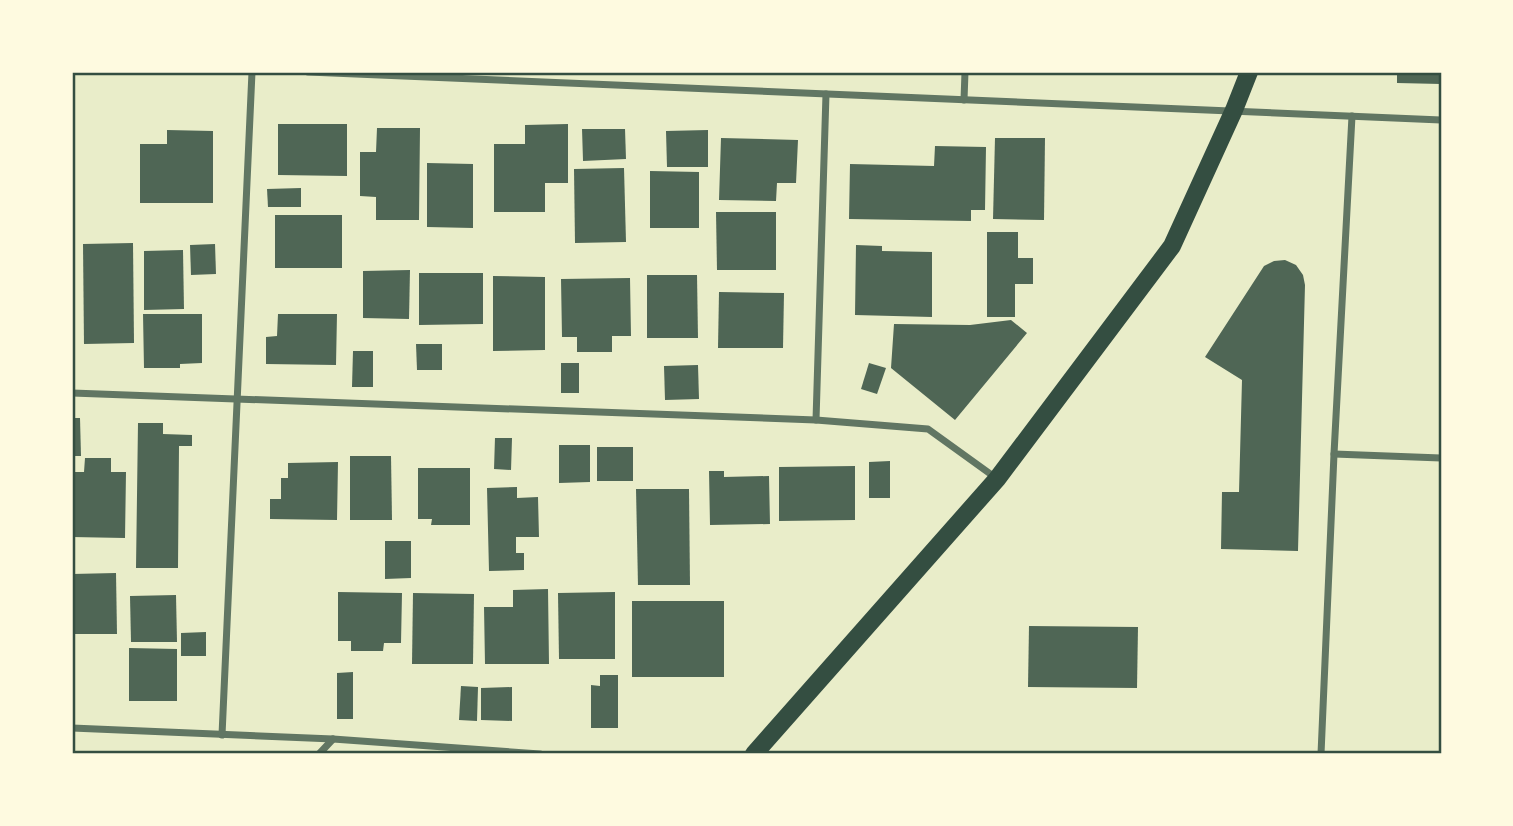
<svg xmlns="http://www.w3.org/2000/svg" width="1513" height="826" font-family="Quicksand,sans-serif">
  <rect width="100%" height="100%" fill="#e9edc9"/>
  <g fill="#4f6655">
    <polygon points="1397,72 1441,72 1441,84 1397,83"/>
    <polygon points="278,124 347,124 347,176 278,175"/>
    <polygon points="568,124 568,183 545,183 545,212 494,212 494,144 525,144 525,125"/>
    <polygon points="377,128 420,128 419,220 376,220 376,197 360,196 360,152 376,152"/>
    <polygon points="582,129 625,129 626,159 583,161"/>
    <polygon points="167,130 213,131 213,203 140,203 140,144 167,144"/>
    <polygon points="708,130 708,167 667,167 666,131"/>
    <polygon points="721,138 798,140 796,183 777,183 776,201 719,200"/>
    <polygon points="995,138 1045,138 1044,220 993,219"/>
    <polygon points="935,146 986,147 985,210 971,210 971,221 849,219 850,164 934,166"/>
    <polygon points="427,163 473,164 473,228 427,227"/>
    <polygon points="624,168 626,242 575,243 574,169"/>
    <polygon points="650,171 699,172 699,228 650,228"/>
    <polygon points="301,188 301,207 268,207 267,189"/>
    <polygon points="716,212 776,212 776,270 717,270"/>
    <rect x="275" y="215" width="67" height="53"/>
    <polygon points="987,232 1018,232 1018,258 1033,258 1033,284 1015,284 1015,317 987,317"/>
    <polygon points="133,243 134,343 84,344 83,244"/>
    <polygon points="215,244 216,274 191,275 190,245"/>
    <polygon points="856,245 882,246 882,251 932,252 932,317 855,315"/>
    <polygon points="183,250 184,309 144,310 144,251"/>
    <polygon points="1285,260 1296,265 1303,275 1305,285 1298,551 1221,549 1222,492 1239,492 1242,380 1205,357 1264,266 1274,261"/>
    <polygon points="410,270 409,319 363,318 363,271"/>
    <polygon points="419,273 483,273 483,324 419,325"/>
    <polygon points="647,275 697,275 698,338 647,338"/>
    <polygon points="493,276 545,277 545,350 493,351"/>
    <polygon points="630,278 631,336 612,336 612,352 577,352 577,337 562,337 561,279"/>
    <polygon points="719,292 784,293 783,348 718,348"/>
    <polygon points="143,314 202,314 202,363 180,364 180,368 144,368"/>
    <polygon points="278,314 337,314 336,365 266,364 266,337 277,336"/>
    <polygon points="1011,320 1027,333 955,420 891,368 894,324 970,325"/>
    <polygon points="416,344 442,344 442,370 417,370"/>
    <polygon points="353,351 373,351 373,387 352,387"/>
    <rect x="561" y="363" width="18" height="30"/>
    <polygon points="869,363 886,368 877,394 861,389"/>
    <polygon points="698,365 699,399 665,400 664,366"/>
    <polygon points="72,418 80,418 81,456 72,456"/>
    <polygon points="138,423 163,423 163,434 192,435 192,446 179,446 178,568 136,568"/>
    <polygon points="495,438 512,438 511,470 494,469"/>
    <polygon points="559,445 590,445 590,482 559,483"/>
    <rect x="597" y="447" width="36" height="34"/>
    <polygon points="350,456 391,456 392,520 350,520"/>
    <polygon points="85,458 111,458 111,472 126,472 125,538 72,537 72,472 84,472"/>
    <polygon points="890,461 890,498 869,498 869,462"/>
    <polygon points="338,462 337,520 270,519 270,499 281,499 281,478 288,478 288,463"/>
    <polygon points="855,466 855,520 779,521 779,467"/>
    <polygon points="418,468 470,468 470,525 431,525 432,519 418,519"/>
    <polygon points="709,471 724,471 724,477 769,476 770,524 710,525"/>
    <polygon points="517,487 517,498 538,497 539,537 516,537 516,553 524,553 524,570 489,571 487,488"/>
    <polygon points="636,489 689,489 690,585 638,585"/>
    <polygon points="385,541 411,541 411,578 385,579"/>
    <polygon points="116,573 117,634 72,634 72,574"/>
    <polygon points="548,589 549,664 485,664 484,607 513,607 513,590"/>
    <polygon points="338,592 402,593 401,643 384,643 383,651 351,651 351,641 338,641"/>
    <polygon points="615,592 615,659 559,659 558,593"/>
    <polygon points="413,593 474,594 473,664 412,664"/>
    <polygon points="176,595 177,642 131,642 130,596"/>
    <rect x="632" y="601" width="92" height="76"/>
    <polygon points="1029,626 1138,627 1137,688 1028,687"/>
    <polygon points="206,632 206,656 181,656 181,633"/>
    <polygon points="129,648 177,649 177,701 129,701"/>
    <polygon points="353,672 353,719 337,719 337,673"/>
    <polygon points="600,675 618,675 618,728 591,728 591,685 600,686"/>
    <polygon points="461,686 478,687 477,721 459,720"/>
    <polygon points="512,687 512,721 481,720 481,688"/>
  </g>
  <g fill="none" stroke-linecap="round" stroke-linejoin="round">
    <g stroke="#617663" stroke-width="7">
      <polyline points="308,72 1441,120"/>
      <polyline points="964,100 965,72"/>
      <polyline points="72,393 816,420 928,429 996,478"/>
      <polyline points="816,420 826,94"/>
      <polyline points="1334,454 1441,458"/>
      <polyline points="72,728 333,739 540,754"/>
      <polyline points="222,735 252,72"/>
      <polyline points="319,754 333,739"/>
      <polyline points="1321,754 1334,454 1352,116"/>
    </g>
    <polyline stroke="#344e41" stroke-width="18" points="754,754 997,479 1172,246 1234,110 1249,72"/>
  </g>
  <rect width="1513" height="826" fill="none" stroke="#fefae0" stroke-width="147"/>
  <rect x="74" y="74" width="1366" height="678" fill="none" stroke="#344e41" stroke-width="2.5"/>
</svg>
